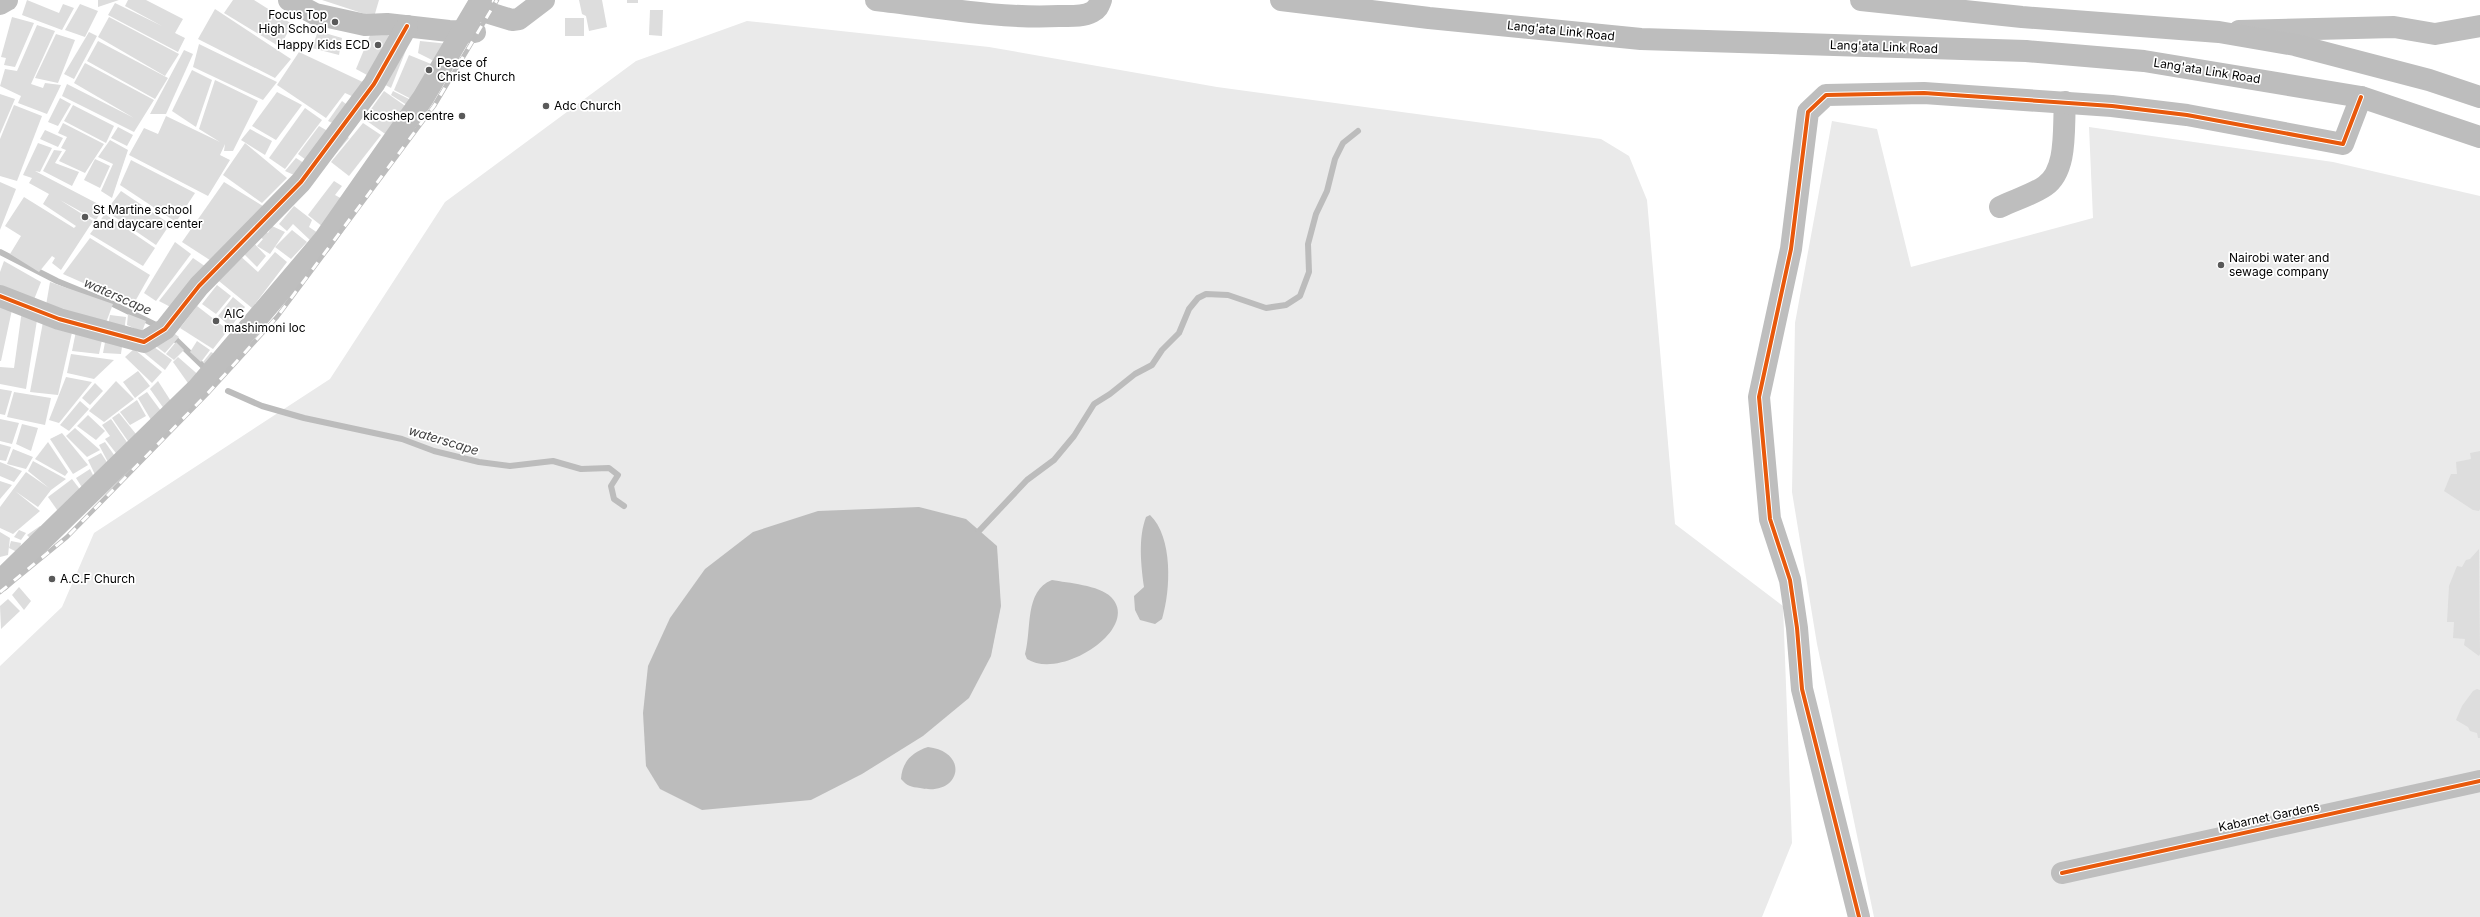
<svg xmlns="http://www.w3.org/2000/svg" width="2480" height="917" font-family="Inter,sans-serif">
  <rect width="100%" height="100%" fill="#fff"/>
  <g fill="#eaeaea">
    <polygon points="747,21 989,47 1217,87 1601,139 1629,156 1647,200 1675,524 1783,606 1792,843 1762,917 0,917 0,666 62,607 94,533 330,379 445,202 636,61"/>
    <polygon points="1832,121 1877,129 1911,267 2093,218 2089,127 2333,162 2480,196 2480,917 1874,917 1817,644 1792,492 1795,323"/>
  </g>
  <g fill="#bcbcbc">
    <polygon points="919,507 966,519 997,546 1001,606 991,656 969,698 923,736 862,774 811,800 702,810 660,789 646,766 643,713 648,666 670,618 705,569 753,532 818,511"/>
    <path d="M1150,515c23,22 21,75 12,104l-7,5 -15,-4 -5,-10 -1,-14 10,-9c-3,-22 -6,-49 2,-70z"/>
    <path d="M1052,580c16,3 47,5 59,17 31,31 -50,84 -84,62l-2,-5c7,-25 -1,-63 27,-74z"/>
    <path d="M928,747c42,5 33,50 -8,41 -9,-1 -13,-2 -19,-9 1,-17 11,-27 27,-32z"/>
  </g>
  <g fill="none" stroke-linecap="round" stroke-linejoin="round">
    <g stroke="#bcbcbc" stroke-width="6">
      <polyline points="0,252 57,281 113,304 160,327"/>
      <polyline points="172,336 208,371"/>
      <polyline points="228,391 262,406 304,418 402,439 434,451 479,462 510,466 553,461 581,469 609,468 618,475 611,486 614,499 624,506"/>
      <polyline points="979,531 1027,480 1054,460 1074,436 1094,404 1110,394 1135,374 1152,365 1162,350 1179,333 1189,309 1198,298 1206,294 1228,295 1266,308 1286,305 1300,296 1309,272 1308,244 1316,214 1327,191 1335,159 1343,143 1358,131"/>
    </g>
  </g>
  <g fill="#ddd">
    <polygon points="27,0 59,13 63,4 74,8 62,30 22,15"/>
    <polygon points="98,0 119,0 98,7"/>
    <polygon points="128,0 146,0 183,19 175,33 185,38 178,52 108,15 115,3 162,26 125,6"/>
    <polygon points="233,0 254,0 292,24 280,47 224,13"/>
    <polygon points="322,0 379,0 374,17"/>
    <polygon points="579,0 602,0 607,27 589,31 586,16 582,14"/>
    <rect x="627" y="0" width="11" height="3"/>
    <polygon points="80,4 98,11 85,37 65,30"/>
    <polygon points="215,9 291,59 275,78 198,39"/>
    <polygon points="650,10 663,10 662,36 649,35"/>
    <polygon points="12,17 34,23 15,67 4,65 6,58 1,57"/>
    <polygon points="109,17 179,54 165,76 98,37"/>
    <rect x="565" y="18" width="19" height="18"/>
    <polygon points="37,25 55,31 31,84 43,88 45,83 61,85 47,114 18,103 21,96 0,86 5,69 17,71"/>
    <polygon points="373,28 408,45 391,88 356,69"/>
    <polygon points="318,31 342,38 339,55 312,48"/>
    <polygon points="89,32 97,36 74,79 64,74"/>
    <polygon points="56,34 75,40 58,83 35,78"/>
    <polygon points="98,41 168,78 155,99 87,61"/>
    <polygon points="420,41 449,44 442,65 418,53"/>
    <polygon points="199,44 277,82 263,100 193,67"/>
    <polygon points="184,50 193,54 166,114 150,114"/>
    <polygon points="299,52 367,84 356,98 345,93 326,118 277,85"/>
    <polygon points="409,55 436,66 415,101 394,90"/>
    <polygon points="85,63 154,100 134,132 62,96 67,84 134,118 74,83"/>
    <polygon points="192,70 212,80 196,127 172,111"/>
    <polygon points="215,80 258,101 233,151 224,151 225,144 220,155 230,160 208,196 129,155 144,128 158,134 166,116 220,142 199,129"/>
    <polygon points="384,91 411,110 391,138 364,119"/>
    <polygon points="393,91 415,102 410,107 391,95"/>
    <polygon points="277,92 302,105 276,140 252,126"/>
    <polygon points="0,94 15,99 0,134"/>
    <polygon points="60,98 71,104 58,126 48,122"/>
    <polygon points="342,101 362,116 350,131 328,121"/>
    <polygon points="14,105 42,116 17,181 0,176 0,139"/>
    <polygon points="73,105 114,126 106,143 64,121"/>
    <polygon points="305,108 322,120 285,169 269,158"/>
    <polygon points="63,123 104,144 85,173 59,161 66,150 61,148 67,137 58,133"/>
    <polygon points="363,123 381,135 349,176 331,162"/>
    <polygon points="319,126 333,134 337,129 349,138 321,171 298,154"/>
    <polygon points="118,127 133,135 127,146 111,138"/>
    <polygon points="250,129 272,141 265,155 241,140"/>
    <polygon points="45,130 63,138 58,147 40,139"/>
    <polygon points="110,140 128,150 112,198 101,191 113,164 98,157"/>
    <polygon points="38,143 52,148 40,172 35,171 104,207 96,220 60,200 93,221 61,270 52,263 55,258 52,256 39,272 10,254 21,236 5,226 24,197 74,228 76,226 43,204 49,194 29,183 32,178 23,175"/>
    <polygon points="245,143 287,178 262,203 223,175"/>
    <polygon points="54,150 62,151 55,163 79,172 72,186 43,171"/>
    <polygon points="296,158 304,163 294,175 285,171"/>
    <polygon points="95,159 110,166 100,188 84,180"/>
    <polygon points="131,160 195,193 176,222 120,185"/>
    <polygon points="334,181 342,186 335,195 344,200 323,227 308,215 327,190 331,193 327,190"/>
    <polygon points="0,182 16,189 0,230"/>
    <polygon points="224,182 266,208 216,264 182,242"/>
    <polygon points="121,191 170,224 156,245 106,211"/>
    <polygon points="294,206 312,220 309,227 318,233 311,241 293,224 287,231 279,224"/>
    <polygon points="105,214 155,248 143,266 90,234"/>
    <polygon points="257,224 268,233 272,226 285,232 270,254 257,246 263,239 252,233"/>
    <polygon points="292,230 307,242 291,259 275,247"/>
    <polygon points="90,238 150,275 133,305 63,274"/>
    <polygon points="249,238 266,256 257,267 240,250"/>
    <polygon points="175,242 191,254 156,301 144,293"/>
    <polygon points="275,252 287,262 252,308 214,277 237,253 258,272"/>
    <polygon points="193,258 212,271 182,313 159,301"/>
    <polygon points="4,261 41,282 33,302 0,293 0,272"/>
    <polygon points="50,282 113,304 104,328 44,317"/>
    <polygon points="217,285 231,296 216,314 202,304"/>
    <polygon points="233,297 245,307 231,327 218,316"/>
    <polygon points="0,304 13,305 1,361 0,361"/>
    <polygon points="197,306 228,330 213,349 180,328"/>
    <polygon points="22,310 38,314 26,389 0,384 0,367 14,368"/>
    <polygon points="128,314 146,321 142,332 127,325"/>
    <polygon points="110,315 126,317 121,354 103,353"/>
    <polygon points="43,322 73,328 58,395 30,392"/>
    <polygon points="158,322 179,337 165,353 144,337"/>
    <polygon points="77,326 104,331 99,354 72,351"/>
    <polygon points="143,339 172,360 165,370 137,347"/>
    <polygon points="197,341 210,350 201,362 190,352"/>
    <polygon points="176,342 184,350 174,360 166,354"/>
    <polygon points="134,349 162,372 152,383 125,357"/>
    <polygon points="211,352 220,357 210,369 203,362"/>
    <polygon points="71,354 114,360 94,379 67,373"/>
    <polygon points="178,357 202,378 190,386 173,362"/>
    <polygon points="138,371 150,386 135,398 123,382"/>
    <polygon points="66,377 92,382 59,423 49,420"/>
    <polygon points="116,381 134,399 104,422 89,411"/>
    <polygon points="158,381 174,406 167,413 150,389"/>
    <polygon points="95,383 103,391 90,405 82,398"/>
    <polygon points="0,389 12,391 5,415 0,414"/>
    <polygon points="14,392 51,398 45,425 7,417"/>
    <polygon points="147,392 164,415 154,425 138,398"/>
    <polygon points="137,400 146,416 130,425 120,412"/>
    <polygon points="80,401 89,409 69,431 60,425"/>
    <polygon points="119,413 140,439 132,447 112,418"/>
    <polygon points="88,415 105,431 96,440 77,426"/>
    <polygon points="0,419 19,423 12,444 0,441"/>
    <polygon points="111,419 131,448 119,457 105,439 110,436 102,425"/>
    <polygon points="22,424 38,428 31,451 16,444"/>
    <polygon points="75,428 100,450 87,457 66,436"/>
    <polygon points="62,433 88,465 73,474 50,439"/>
    <polygon points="48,442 68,472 65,476 35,459"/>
    <polygon points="105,442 119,462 110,466 99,445"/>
    <polygon points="0,444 11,447 6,461 0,460"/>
    <polygon points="13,449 33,457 26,469 7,464"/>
    <polygon points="2480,451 2480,509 2479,511 2473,510 2444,491 2451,474 2457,474 2456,462 2471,459 2470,453"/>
    <polygon points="101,453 112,470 98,481 88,460"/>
    <polygon points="33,461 66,479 51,490 38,507 15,491 40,511 13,534 0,528 0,507 26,472 49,488 28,471"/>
    <polygon points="0,462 22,471 14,482 0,476"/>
    <polygon points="90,469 97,483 83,489 76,478"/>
    <polygon points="72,479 85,496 60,514 48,497"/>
    <polygon points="0,481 12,485 0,499"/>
    <polygon points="40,526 47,533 34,542 27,535"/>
    <polygon points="19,530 26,533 21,540 14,537"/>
    <polygon points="0,532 10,538 8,555 0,557"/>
    <polygon points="11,541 21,543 19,553 9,548"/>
    <polygon points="2479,549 2480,654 2479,656 2464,645 2465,639 2453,638 2454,622 2447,622 2449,586 2457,566 2462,567 2466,560 2470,559"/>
    <polygon points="19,587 31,601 24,610 12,595"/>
    <polygon points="8,599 20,611 1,629 0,606"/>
    <polygon points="2477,689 2480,690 2480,738 2478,738 2477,733 2470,731 2468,727 2456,720 2462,706 2473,691"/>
  </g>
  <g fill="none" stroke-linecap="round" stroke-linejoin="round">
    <g stroke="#bebebe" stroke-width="22">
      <polyline points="289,0 315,14 365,25 387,24 449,31 475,32"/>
      <path d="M876,0c61,7 122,19 183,16 11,0 24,1 33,-4 6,-3 7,-7 9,-12"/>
      <polyline points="0,4 7,0"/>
      <polyline points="476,9 512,20 519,19 544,0"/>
      <polyline points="2239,31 2394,27 2435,34 2480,26"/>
      <path d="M2000,207c14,-7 32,-12 45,-21 23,-16 18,-58 20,-84"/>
      <polyline points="0,296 59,319 144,342 165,329 199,286 301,182 374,84 407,26"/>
      <polyline points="0,581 198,388 323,241 423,98 481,0"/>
      <polyline points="2062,873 2480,781"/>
      <polyline points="1859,917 1802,689 1797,628 1790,580 1770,519 1759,397 1791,249 1808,112 1826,95 1924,93 2112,106 2187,115 2343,144 2361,97"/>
    </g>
    <g stroke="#bdbdbd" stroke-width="22">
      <polyline points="1281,0 1429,18 1641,39 2026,51 2144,61 2361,97 2480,137"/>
      <polyline points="1861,0 2022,17 2219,32 2295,45 2429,80 2480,97"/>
    </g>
    <defs>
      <polyline id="rail" points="0,592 67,537 207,394 277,317 434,106 497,0"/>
    </defs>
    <use href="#rail" stroke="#bdbdbd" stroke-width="4.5"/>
    <use href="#rail" stroke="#fff" stroke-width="3" stroke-dasharray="9" stroke-linecap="butt"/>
    <defs>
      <g id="cycleway">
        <polyline points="0,296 59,319 144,342 165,329 199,286 301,182 374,84 407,26"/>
        <polyline points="2062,873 2480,781"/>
        <polyline points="1859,917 1802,689 1797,628 1790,580 1770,519 1759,397 1791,249 1808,112 1826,95 1924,93 2112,106 2187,115 2343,144 2361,97"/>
      </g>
    </defs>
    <use href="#cycleway" stroke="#fff" stroke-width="6"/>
    <use href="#cycleway" stroke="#e8590c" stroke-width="4"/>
  </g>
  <g fill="#595959" stroke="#fff" stroke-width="1.5">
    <circle cx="335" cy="22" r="4"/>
    <circle cx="378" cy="45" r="4"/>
    <circle cx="429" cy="70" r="4"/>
    <circle cx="546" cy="106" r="4"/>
    <circle cx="462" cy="116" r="4"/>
    <circle cx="85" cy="217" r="4"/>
    <circle cx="2221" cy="265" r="4"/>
    <circle cx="216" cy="321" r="4"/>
    <circle cx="52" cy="579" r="4"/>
  </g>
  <g text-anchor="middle" stroke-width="3.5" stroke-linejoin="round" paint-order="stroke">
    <g font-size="12" fill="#000" stroke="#fff" text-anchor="start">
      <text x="327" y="19" text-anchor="end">Focus Top<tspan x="327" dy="14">High School</tspan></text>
      <text x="370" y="49" text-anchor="end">Happy Kids ECD</text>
      <text x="437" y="67">Peace of<tspan x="437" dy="14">Christ Church</tspan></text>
      <text x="554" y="110">Adc Church</text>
      <text x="454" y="120" text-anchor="end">kicoshep centre</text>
      <text x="93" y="214">St Martine school<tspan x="93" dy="14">and daycare center</tspan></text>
      <text x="2229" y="262">Nairobi water and<tspan x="2229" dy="14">sewage company</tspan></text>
      <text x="224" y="318">AIC<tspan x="224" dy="14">mashimoni loc</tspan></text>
      <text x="60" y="583">A.C.F Church</text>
    </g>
    <g font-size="12" fill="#000" stroke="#fff">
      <text transform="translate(1561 31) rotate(6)" y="4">Lang'ata Link Road</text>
      <text transform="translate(1884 47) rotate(2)" y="4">Lang'ata Link Road</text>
      <text transform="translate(2207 71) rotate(9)" y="4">Lang'ata Link Road</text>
      <text transform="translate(2269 817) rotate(-12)" y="4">Kabarnet Gardens</text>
    </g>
    <g font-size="13" font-style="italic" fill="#414141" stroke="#fff">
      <text transform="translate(118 296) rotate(24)" y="5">waterscape</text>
      <text transform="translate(444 440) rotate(17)" y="5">waterscape</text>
    </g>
  </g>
</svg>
